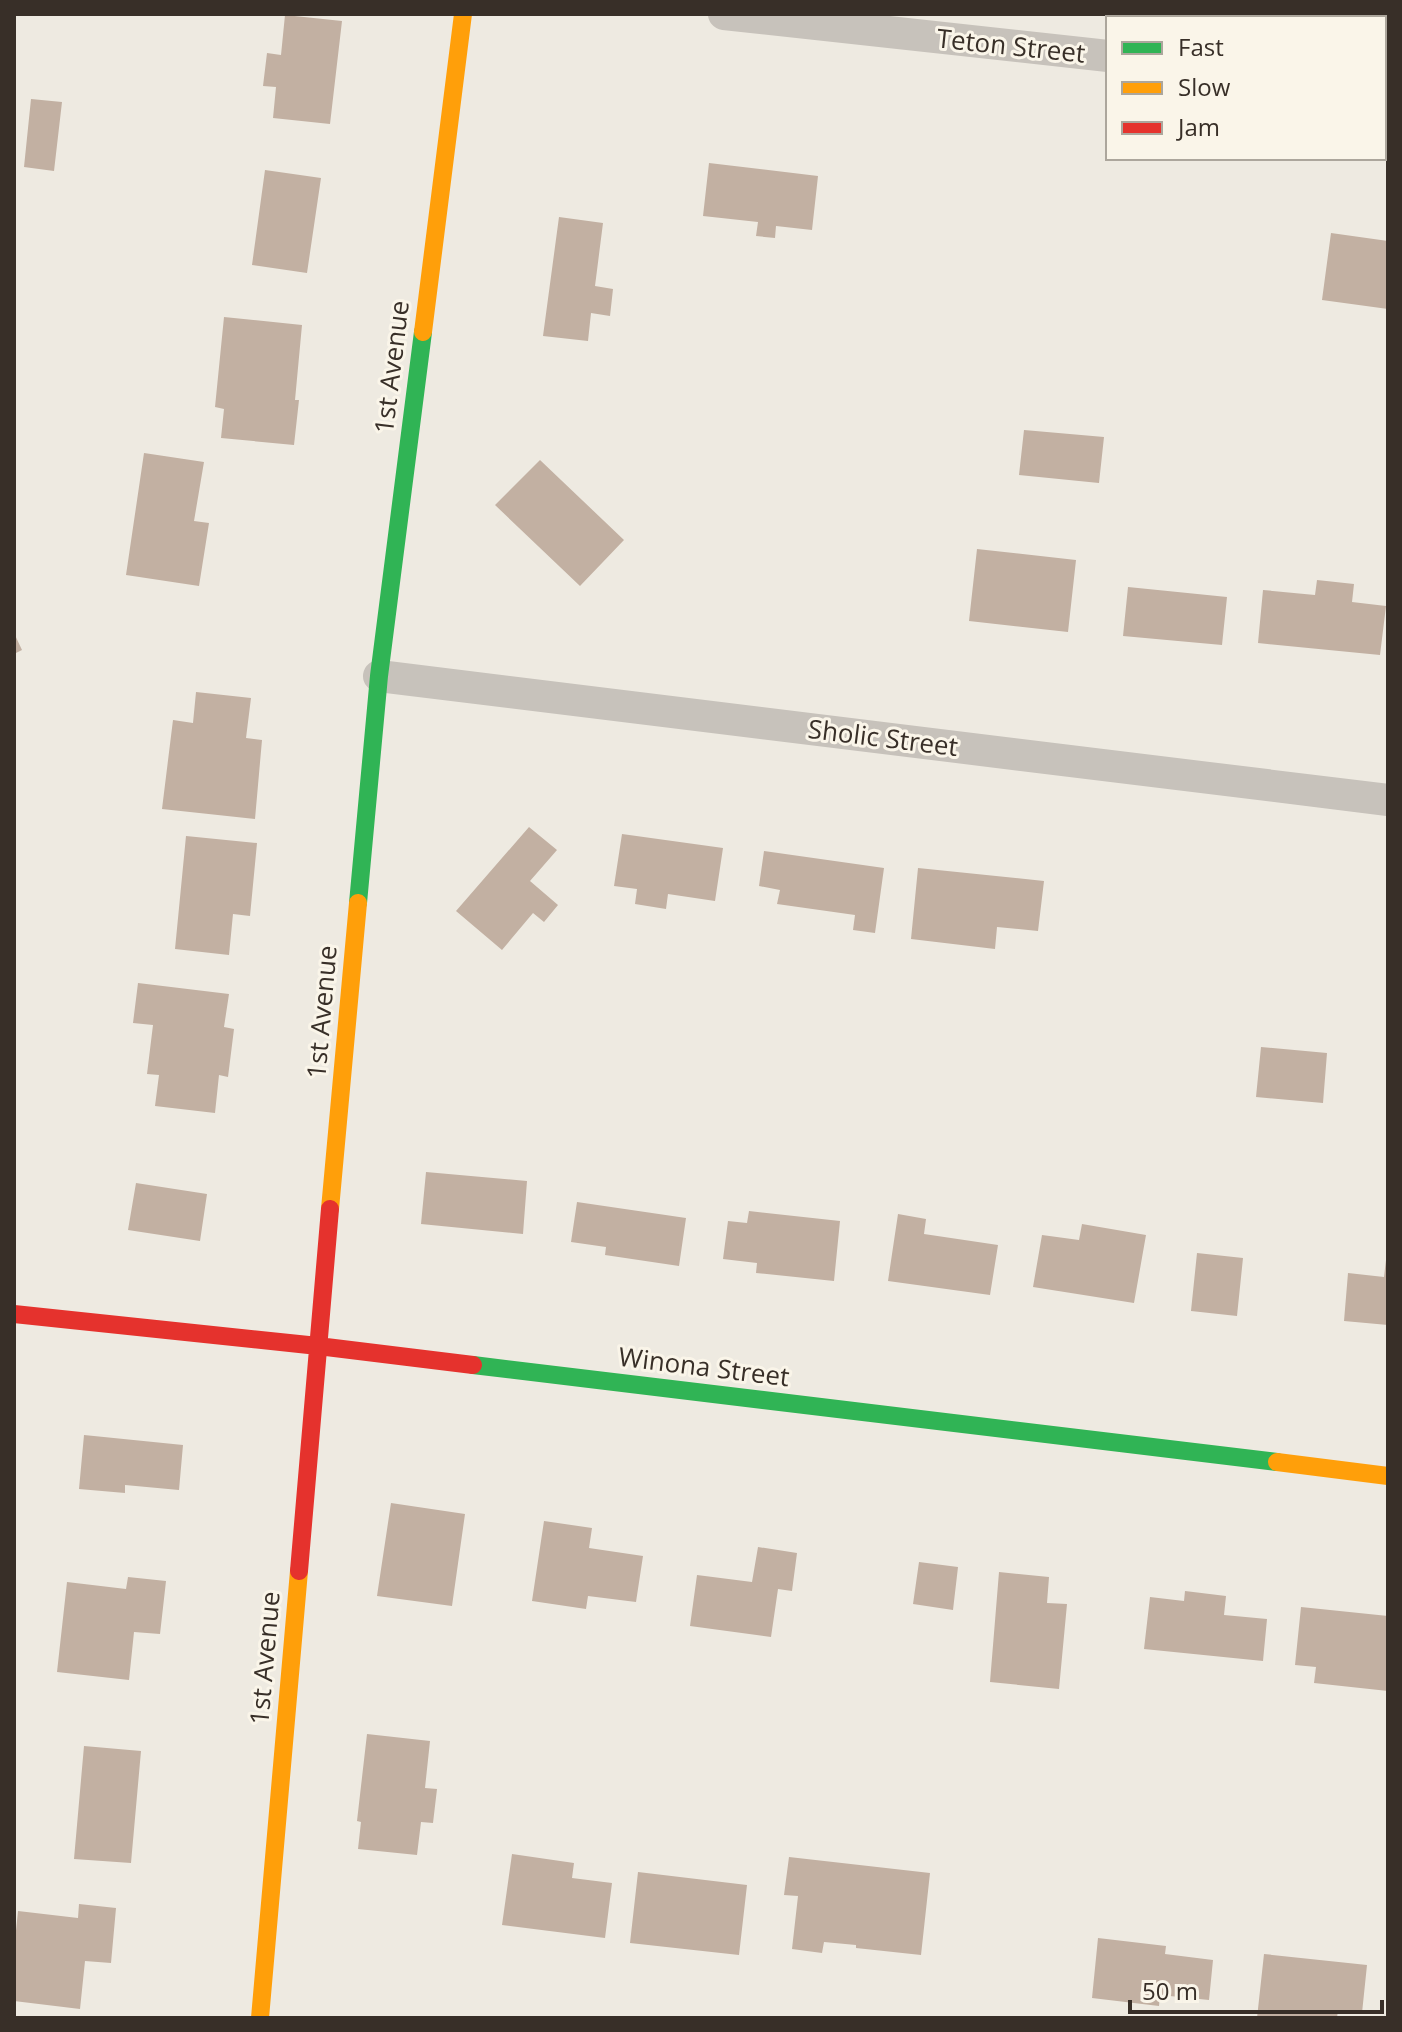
<svg xmlns="http://www.w3.org/2000/svg" width="1402" height="2032" font-family="'Open Sans',sans-serif">
<style>
.building{fill:#c2b0a2}
.lines{fill:none;stroke-linecap:round;stroke-linejoin:round}
.street{stroke:#c7c2bb;stroke-width:32}
.fast{stroke:#30b455;stroke-width:18}
.slow{stroke:#ff9f0a;stroke-width:18}
.jam{stroke:#e5322d;stroke-width:18}
.labels{text-anchor:middle;stroke-width:6;stroke-linejoin:round;paint-order:stroke}
.street-label{font-size:26px;fill:#382f28;stroke:#faf5e9}
</style>
<rect width="100%" height="100%" fill="#eeeae1"/>
<path class="building" d="M285,15L342,21L330,124L273,118L276,87L263,86L267,53L281,55Z
M31,99L62,102L54,171L24,167Z
M709,163L818,176L812,230L776,226L775,238L756,236L758,222L703,216Z
M265,170L321,178L307,273L252,265Z
M559,217L603,223L595,286L613,289L610,316L591,313L588,341L543,336Z
M1331,233L1388,241V309L1322,300Z
M224,317L302,325L295,400H299L294,445L221,438L224,409L215,407Z
M1024,430L1104,437L1099,483L1019,475Z
M144,453L204,462L194,521L209,523L199,586L126,575Z
M540,460L624,540L580,586L495,505Z
M977,549L1076,560L1068,632L969,621Z
M1317,580L1354,584L1352,602L1386,606L1380,655L1258,643L1263,590L1315,595Z
M1128,587L1227,597L1222,645L1123,636Z
M14,633L22,650L14,654Z
M196,692L251,698L246,738L262,740L255,819L162,809L173,720L193,723Z
M529,827L557,850L530,881L558,905L544,922L533,913L502,950L456,911Z
M622,834L723,848L715,901L668,894L666,909L635,904L637,889L614,886Z
M186,836L257,843L250,916L233,914L229,955L175,949Z
M764,851L884,868L875,933L853,930L855,915L777,904L780,890L759,886Z
M918,868L1044,881L1038,931L997,927L995,949L911,939Z
M138,983L229,994L224,1027L234,1029L228,1077L219,1075L215,1113L155,1106L159,1075L147,1074L153,1025L133,1023Z
M1261,1047L1327,1053L1323,1103L1256,1097Z
M426,1172L527,1181L523,1234L421,1224Z
M136,1183L207,1194L200,1241L128,1230Z
M577,1202L686,1218L679,1266L605,1255L606,1247L571,1242Z
M749,1211L840,1221L834,1281L756,1273L757,1263L723,1259L728,1221L747,1223Z
M898,1214L926,1219L924,1234L998,1245L990,1295L888,1281Z
M1082,1224L1146,1235L1134,1303L1033,1287L1042,1235L1079,1240Z
M1197,1253L1243,1258L1237,1316L1191,1311Z
M1386,1260L1388,1261V1325L1344,1321L1348,1273L1384,1277Z
M84,1435L183,1445L179,1490L125,1485V1493L79,1489Z
M391,1503L465,1514L452,1606L377,1596Z
M544,1521L592,1528L589,1548L643,1556L636,1602L588,1596L586,1609L532,1601Z
M758,1547L797,1553L792,1591L778,1589L771,1637L690,1626L697,1575L752,1582Z
M919,1562L958,1567L953,1610L913,1604Z
M999,1572L1049,1577L1047,1603L1067,1604L1059,1689L990,1682Z
M128,1577L166,1581L160,1634L134,1632L129,1680L57,1672L67,1582L126,1589Z
M1185,1591L1226,1596L1224,1615L1267,1619L1263,1661L1144,1649L1150,1597L1184,1601Z
M1301,1607L1388,1616V1691L1314,1683L1316,1667L1295,1665Z
M367,1734L430,1741L425,1788L437,1789L433,1823L421,1822L417,1855L358,1849L361,1822L357,1821Z
M84,1746L141,1751L131,1863L74,1859Z
M512,1854L574,1863L572,1878L612,1883L605,1938L502,1925Z
M789,1857L930,1873L921,1955L856,1948V1945L824,1942L822,1953L792,1949L798,1896L784,1895Z
M638,1872L747,1885L739,1955L630,1943Z
M79,1904L116,1908L111,1963L85,1961L80,2009L14,2001V1950L18,1911L78,1918Z
M1098,1938L1166,1946L1165,1954L1213,1960L1209,2000L1160,1995L1159,2006L1092,1998Z
M1264,1954L1367,1965L1362,2013L1338,2010L1337,2018H1257Z"/>
<g class="lines">
<path class="street" d="M724,14L1108,56
M1384,87H1388
M379,676L1388,800"/>
<path class="fast" d="M358,903L379,676L423,332
M473,1365L1277,1462"/>
<path class="slow" d="M423,332L463,14
M330,1209L358,903
M1277,1462L1388,1476
M260,2018L299,1571"/>
<path class="jam" d="M14,1314L318,1346L473,1365
M299,1571L330,1209"/>
</g>
<g class="labels">
<g class="street-label">
<text transform="translate(1011 46) rotate(6)" y="9">Teton Street</text>
<text transform="translate(392 367) rotate(-83)" y="9">1st Avenue</text>
<text transform="translate(883 738) rotate(7)" y="9">Sholic Street</text>
<text transform="translate(322 1012) rotate(-85)" y="9">1st Avenue</text>
<text transform="translate(704 1367) rotate(7)" y="9">Winona Street</text>
<text transform="translate(265 1658) rotate(-85)" y="9">1st Avenue</text>
</g>
</g>
<rect width="1402" height="2032" fill="none" stroke="#382f28" stroke-width="32"/>
<rect x="1106" y="16" width="280" height="144" fill="#faf5e9" stroke="#aca69c" stroke-width="2"/>
<rect x="1122" y="42" width="40" height="12" fill="#30b455" stroke="#aca69c" stroke-width="2"/>
<text x="1178" y="56" font-size="24" fill="#382f28">Fast</text>
<rect x="1122" y="82" width="40" height="12" fill="#ff9f0a" stroke="#aca69c" stroke-width="2"/>
<text x="1178" y="96" font-size="24" fill="#382f28">Slow</text>
<rect x="1122" y="122" width="40" height="12" fill="#e5322d" stroke="#aca69c" stroke-width="2"/>
<text x="1178" y="136" font-size="24" fill="#382f28">Jam</text>
<path d="M1130 2000v12h252v-12" fill="none" stroke="#382f28" stroke-width="4"/>
<text x="1142" y="2000" font-size="24" fill="#382f28" stroke="#faf5e9" stroke-width="6" paint-order="stroke">50 m</text>
</svg>
